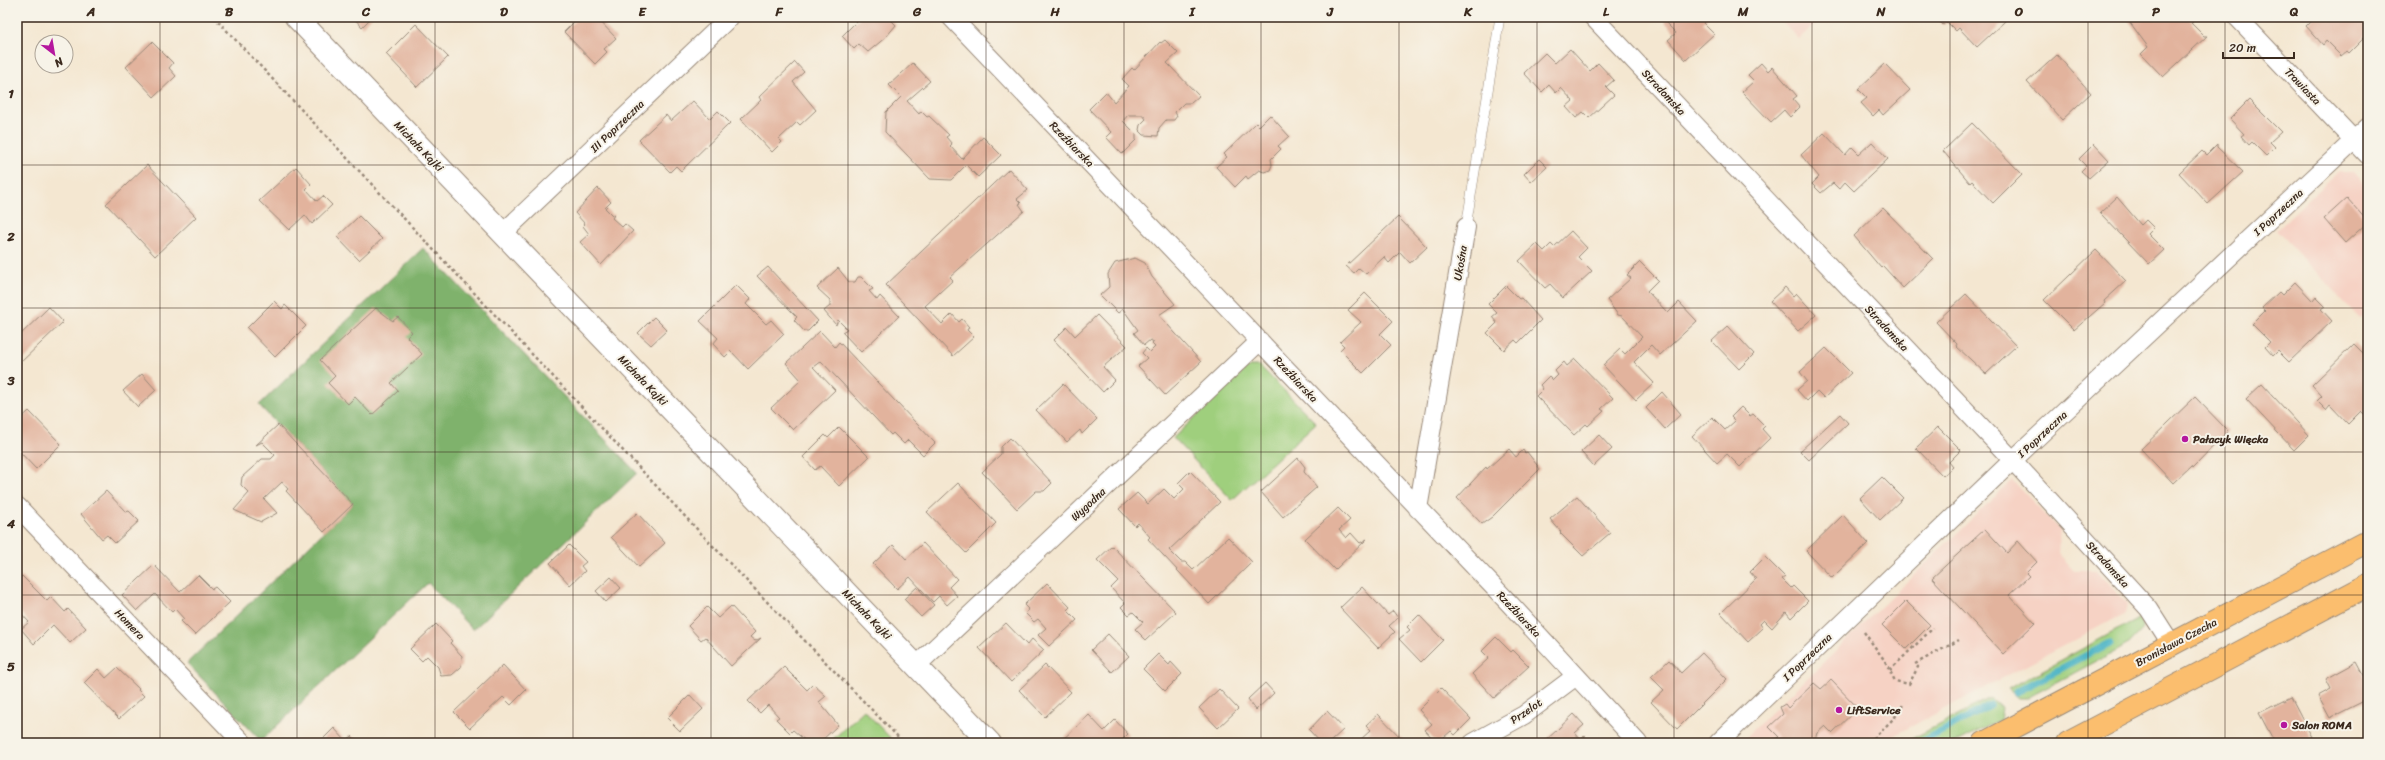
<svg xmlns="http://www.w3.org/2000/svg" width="2385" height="760" font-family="Sriracha,sans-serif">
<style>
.built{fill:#f6d2c4}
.green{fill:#9fcf7d;stroke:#6d7c4e}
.forest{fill:#7fb26c;stroke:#5d6e45}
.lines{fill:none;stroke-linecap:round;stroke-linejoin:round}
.stream{stroke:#48b3c5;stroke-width:7}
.building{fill:#e2b39d}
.service-casing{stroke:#988878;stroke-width:10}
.minor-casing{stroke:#988878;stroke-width:20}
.tertiary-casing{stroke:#988878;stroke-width:24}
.primary-casing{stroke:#988878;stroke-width:24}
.path{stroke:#988878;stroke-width:2.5;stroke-dasharray:3 3;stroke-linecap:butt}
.service{stroke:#fff;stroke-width:9}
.minor{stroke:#fff;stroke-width:18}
.tertiary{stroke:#fff;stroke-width:22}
.primary{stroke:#fbbe6e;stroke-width:22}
.grid{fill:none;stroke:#3b2a1e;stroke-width:1;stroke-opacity:0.55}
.poi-dot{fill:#b5179e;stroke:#f7f3e8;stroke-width:1.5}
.labels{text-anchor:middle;stroke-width:4;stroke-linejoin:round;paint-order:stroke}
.street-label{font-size:11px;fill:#3b2a1e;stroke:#f7f3e8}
.poi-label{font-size:11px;font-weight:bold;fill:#3b2a1e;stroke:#f7f3e8;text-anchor:start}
.neatline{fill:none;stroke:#3b2a1e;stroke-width:1.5}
.grid-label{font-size:13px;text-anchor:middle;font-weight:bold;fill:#3b2a1e}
</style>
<rect width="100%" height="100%" fill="#f7f3e8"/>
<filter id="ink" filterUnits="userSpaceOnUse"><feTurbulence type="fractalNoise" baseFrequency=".025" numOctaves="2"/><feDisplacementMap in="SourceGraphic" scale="8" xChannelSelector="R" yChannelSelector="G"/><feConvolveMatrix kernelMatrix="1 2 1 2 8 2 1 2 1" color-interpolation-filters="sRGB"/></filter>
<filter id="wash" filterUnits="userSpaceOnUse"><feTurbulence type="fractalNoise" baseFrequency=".012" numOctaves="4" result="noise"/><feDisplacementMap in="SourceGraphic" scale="16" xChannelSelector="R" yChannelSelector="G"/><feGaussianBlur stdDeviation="0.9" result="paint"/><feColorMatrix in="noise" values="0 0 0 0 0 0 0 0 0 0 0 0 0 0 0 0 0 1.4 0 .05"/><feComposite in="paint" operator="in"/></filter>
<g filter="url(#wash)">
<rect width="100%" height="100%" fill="#f4e7d1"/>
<path class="built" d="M1778,17H1822L1799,39Z
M2338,172H2353L2368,188V311L2360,319L2277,230Z
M2012,480L2060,530L2058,553L2075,571H2097L2127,603L2125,613L1880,743H1740Z"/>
<path class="green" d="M1249,366H1260L1316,423L1232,500L1173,438Z
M2143,616V628L2127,645L2027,698H2018L2008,689Z
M1990,698L2002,709L2000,720L1955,743H1904Z
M864,710L895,743H829Z"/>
<path class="forest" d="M423,248L637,473L473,630L428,583L261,741L187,663L353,504L259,405Z"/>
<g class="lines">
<path class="stream" d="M2016,692L2110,643
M1920,743L1990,705"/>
</g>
<g id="blocks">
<path class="building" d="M353,17H372L362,27Z
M579,17H596L616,38L604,49L607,52L595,64L564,32Z
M861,17H882L885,19L888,17L896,25L886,37L868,52L859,44L854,49L842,36Z
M1670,17H1708L1703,23L1714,34L1686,60L1668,40L1676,33L1665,22Z
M1936,17H2001L2005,21L1977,47L1959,28L1956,31L1947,22L1943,25Z
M2126,17H2186L2193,22L2191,23L2204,36H2207L2163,77L2141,54L2148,47Z
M2315,17H2362L2368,23V31L2366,33L2367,35L2349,53L2347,51L2341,56L2326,41L2323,45L2306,26Z
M416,24L448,57L417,87L386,54Z
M1165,40L1178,53L1167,63L1199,96L1191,103H1184L1175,112L1177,116L1174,120H1166L1159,128L1158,136L1144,135L1139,130L1140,125L1146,119L1143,115H1128L1123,121L1136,134V140L1122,154L1106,137L1111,132L1089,109L1106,92L1114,102L1129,86L1122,79L1132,68L1134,70L1160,42L1161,43Z
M152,42L173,63L169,68L176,76L154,97L126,67Z
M1570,49L1590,71L1598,63L1614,80L1606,87L1614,95L1589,118L1583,112L1576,118L1566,107L1573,101L1561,88L1556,93L1549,85L1542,92L1524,73L1545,53L1555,63Z
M2057,55L2091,93L2062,120L2027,82Z
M795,62L804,72L793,82L816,110L800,125L797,122L779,139L782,142L772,152L741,119L761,100L759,97Z
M913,63L930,81L907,101L919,114L921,111L927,117L929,116L949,135L946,137L952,144L950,146L962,159L983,137L1001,155L978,177L966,165L951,180L930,179L885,132L886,112L901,97L889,85Z
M1761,63L1768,71L1772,67L1797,96L1793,99L1800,107L1790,117L1784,110L1771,122L1742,92L1754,81L1748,75Z
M1885,64L1910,90L1883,115L1879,110L1873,116L1861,103L1867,98L1858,89Z
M2249,100L2281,132L2270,142L2275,147L2266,156L2252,142L2249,145L2241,136L2244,134L2230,119Z
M693,101L710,119L718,111L730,123L681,171L676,166L670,172L639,140L666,115L671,121Z
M1270,115L1289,136L1278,146L1281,149L1271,159L1272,165L1270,170L1264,172L1259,170L1248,179L1246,176L1235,187L1216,167L1227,157L1224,154L1256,123L1259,126Z
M1972,123L2022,174L1993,203L1972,181L1970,183L1943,151Z
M1824,133L1845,155L1852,147L1859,154L1872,142L1888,159L1854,191L1845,182L1839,189L1833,183L1821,193L1812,184L1819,177L1801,155Z
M2094,144L2109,160L2089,178L2081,171L2086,166L2079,159Z
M2217,144V147L2243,172L2208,204L2179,173L2202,151L2206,155Z
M1539,159L1547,167L1531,182L1524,174Z
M147,165L196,217L155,256L106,204Z
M296,167L311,184L306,189L317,201L323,196L332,205L312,224L305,215L289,230L259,201Z
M1009,169L1028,190L1017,199L1021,203L1019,204L1024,211L950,277L953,280L925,306L942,324L952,314L959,322L962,319L969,327L967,330L974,337L953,356L886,285Z
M598,188L611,202L605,208L612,215L615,214L612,218L622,227L625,224L633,231L601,265L580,242L589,234L583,226L585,224L575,213Z
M2117,197L2141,225L2146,220L2154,228L2148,234L2164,250L2149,264L2100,213Z
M2347,198L2368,222L2345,243L2324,219Z
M1883,208L1933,259L1903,288L1883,266L1881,268L1854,236Z
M359,216L382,239L359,260L337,237Z
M1398,217L1427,247L1410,263L1400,252L1389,263L1384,257L1366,274L1359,268L1354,273L1346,266Z
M1571,231L1587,248L1578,257L1592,271L1563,298L1550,284L1545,288L1519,261L1537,244L1544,251L1551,244L1554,247Z
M2096,250L2126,281L2104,301L2105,303L2074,330L2044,300Z
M1135,258L1145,263L1152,277L1175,304L1159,315L1201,362L1165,395L1138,366L1147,358L1142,353L1146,348L1150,352L1155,347L1152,344L1154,342L1150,340L1144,345L1134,333L1138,330L1123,309L1118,313L1100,295L1109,287L1108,274L1115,263Z
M1640,262L1658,280L1647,291L1668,313L1679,302L1697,321L1660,355L1651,345L1634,362L1654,383L1636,400L1603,365L1620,349L1625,354L1642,337L1622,316L1618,315L1607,300L1631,278L1627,275Z
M768,267L818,321L808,331H804L794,320L797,317L757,276Z
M838,268L849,282H855L858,277H861L873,289L869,291L877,300L880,296L899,316L861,352L842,332L847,329L838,320L836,325L824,311L830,306V300L817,288Z
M2295,282L2313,301L2316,297L2325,306L2321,309L2332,321L2289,362L2278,351L2273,356L2265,347L2270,342L2252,324L2265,311L2262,308L2279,292L2282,295Z
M736,285L750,299L746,304L766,324L771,320L784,334L748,369L731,351L725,357L713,344L718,338L700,321Z
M1506,286L1519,299L1521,298L1541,320L1518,343L1515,340L1504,350L1487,333L1497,323L1492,317L1497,313L1488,304Z
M1785,287L1793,296L1796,293L1816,315L1798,331L1770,301Z
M1365,293L1393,321L1380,334L1391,345L1363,373L1340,350L1344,346L1340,342L1361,322L1348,310Z
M1966,294L2016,346L1986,374L1956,346L1957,344L1936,322Z
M274,301L282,309L285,305L306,326L275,357L247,328Z
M49,307L63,322L20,363L17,360V338Z
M376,308L393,321L398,317L412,332L407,337L422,354L391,383L398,391L372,415L355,397L348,404L328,383L335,376L320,360Z
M1097,315L1127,346L1103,367L1115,380L1103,392L1054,340L1067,327L1075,336Z
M654,317L667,330L651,345L638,333Z
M1728,326L1754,354L1739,369L1712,341Z
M820,331L835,347L839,342L935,443L923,455L908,440L904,444L893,433L891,435L821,361L813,367L835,390L793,430L771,408L801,380L786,363Z
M2354,344L2365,355L2368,352V410L2364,414L2361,411L2348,424L2330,405L2326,410L2317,401L2322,396L2312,385Z
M1826,348L1851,373L1824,398L1817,391L1807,401L1797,390L1807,381L1800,372Z
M1575,359L1613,398L1601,409L1604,411L1588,426L1586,424L1574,435L1536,396L1543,389L1540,385L1549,376L1553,380L1558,375L1555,371L1564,362L1567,366Z
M142,374L156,390L138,407L123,391Z
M1063,384L1097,419L1082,434L1080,430L1067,442L1036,410Z
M2262,384L2309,435L2294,450L2246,399Z
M1662,392L1681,414L1665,429L1646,408Z
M2195,397L2228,431L2192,468L2191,466L2173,483L2141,449Z
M1741,407L1750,416L1753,414L1765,426L1762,429L1770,438L1740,467L1727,454L1717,463L1692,436L1712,417L1725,430L1735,421L1731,417Z
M29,411L61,444L36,469L17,449V422Z
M1840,414L1848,423L1809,460L1800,451Z
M278,425L353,504L324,532L286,491L288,489L282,482L264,499L277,513L261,522L234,510L249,493L241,485L242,477L262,459H271L275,455L262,442L256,445Z
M839,427L869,457L839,486L820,466L815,470L803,457L825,435L828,438Z
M1938,427L1961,450L1949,462L1953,467L1943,476L1916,448Z
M1599,435L1612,449L1594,466L1581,452Z
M1010,438L1052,483L1044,491H1036L1017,509L982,472L1001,454V447Z
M1509,449L1516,457L1523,450L1525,453L1527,452L1540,469L1492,517L1482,524L1457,498L1486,467L1487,469Z
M1298,458L1305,467L1304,472L1317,487L1283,517L1261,492Z
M1190,471L1220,502L1169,550L1181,562H1185L1193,570L1228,537L1252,562L1209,604L1148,539L1150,537L1138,523L1135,526L1119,509L1137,493L1148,504L1164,489L1174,499L1184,489L1178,483Z
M1882,477L1903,498L1880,520L1860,498Z
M958,483L996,523L966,553L927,512Z
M106,491L126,512L129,511L139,521L115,543L107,535L102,539L81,514Z
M1577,496L1610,533L1583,556L1560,533L1561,532L1550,519Z
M1338,508L1350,520L1339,530L1346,538L1351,533L1360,543L1367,539L1335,570L1305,539Z
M637,513L665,543L639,567L611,537Z
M1843,515L1868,543L1832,578L1806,551Z
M1985,529L2007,553L2018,541L2037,562L2026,573L2029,576L2009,595L2035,623L2003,654L1932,578Z
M923,543L957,579L949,587L957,596L947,605L939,596L933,602L910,577L897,589L873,564L893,545L906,559Z
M569,545L586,562L581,566L585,571L570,585L550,563Z
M1112,546L1176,612L1146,640L1135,629L1143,622L1133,612L1129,615L1121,607L1125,603L1111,588L1118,581L1097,560Z
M1765,557L1785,577L1782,579L1791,588L1793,586L1808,601L1791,618L1786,612L1772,628L1764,620L1760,624L1763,628L1748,642L1721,613L1756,579L1750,572Z
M154,565L180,592L198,575L212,589L215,587L230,602L195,635L181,621L184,619L175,609L172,612L155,594L137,611L122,595Z
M22,576L47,601L51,597L65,612L68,609L86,628L70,643L53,625L34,644L21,629L29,622L17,609V580Z
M611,577L621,588L606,602L596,591Z
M1047,583L1070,607L1067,610L1077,620L1049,646L1038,635L1046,628L1038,619L1034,622L1025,613L1029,610L1024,605Z
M917,587L934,605L921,617L904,599Z
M1362,587L1388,615L1393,611L1398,618L1389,626L1395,632L1378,648L1340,608Z
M1906,601L1930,625L1906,649L1882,625Z
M731,606L755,632L750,637L755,641L761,638L731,666L705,637L701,640L688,626L707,607L718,618Z
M1419,615L1443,640L1421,662L1399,639L1410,630L1407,627Z
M1006,623L1027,645L1032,639L1044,650L1011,682L979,648Z
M436,624L452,641L450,643L462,656L461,667L452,675L441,676L438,667L427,656L422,661L410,649Z
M1108,634L1129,656L1112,672L1091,650Z
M1496,637L1511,652L1513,650L1529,666L1494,698L1472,674L1489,658L1482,651Z
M1702,653L1727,679L1677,729L1651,702L1664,690L1651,677L1669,660L1681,673Z
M1158,654L1169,665L1171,662L1182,674L1165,691L1143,669Z
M2357,662L2368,683V699L2330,718L2318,696L2331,689L2326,679Z
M503,665L526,690L511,705L503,697L470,728L454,712Z
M1045,665L1071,692L1045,717L1019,690Z
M784,667L807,690L813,684L826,696L819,702L838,725L819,743H808L793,730L790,733L776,719L779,717L768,705L760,713L748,701Z
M117,668L139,689L138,690L144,696L119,719L84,683L98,669L106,678Z
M1831,680L1858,708L1832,733L1825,726L1817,733L1814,743H1772L1771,741L1779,737L1769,727L1783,714L1780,707L1785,704L1788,708L1814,683L1821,689Z
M1265,683L1274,693L1256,710L1248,699Z
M1441,688L1471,719L1455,735L1451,731L1437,743L1425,730L1432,724L1419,710Z
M1219,689L1238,709L1218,728L1199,708Z
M690,695L703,709L680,731L667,718Z
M2291,697L2312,737L2301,743H2275L2259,713Z
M1327,711L1344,729L1329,743H1321L1309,730Z
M1378,714L1403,740L1400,743H1362L1359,741L1371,730L1366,725Z
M1574,714L1584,725L1575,733L1581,740L1584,736L1590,743H1543Z
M1089,715L1104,731L1115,720L1128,734L1119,743H1061L1060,742Z
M334,728L346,741L352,736L358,743H319Z"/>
</g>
</g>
<g filter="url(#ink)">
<use href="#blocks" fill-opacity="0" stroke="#988878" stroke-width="1"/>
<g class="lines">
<defs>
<path id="service" d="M1466,227L1500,17"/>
<path id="minor" d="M951,17L1509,603L1638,743
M1593,17L2006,453L2149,609L2172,645
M2237,17L2368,155
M503,233L730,17
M17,506L243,743
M1418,509L1466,227
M916,666L1260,341
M1473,743L1524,715L1576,676
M1718,743L2013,460L2368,127"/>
<path id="tertiary" d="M296,17L990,743"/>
<path id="primary" d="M1984,743L2368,541
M2068,743L2368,585"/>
</defs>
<use href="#service" class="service-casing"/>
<use href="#minor" class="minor-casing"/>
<use href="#tertiary" class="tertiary-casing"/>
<use href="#primary" class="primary-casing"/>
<path class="path" d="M214,17L712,545L904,743
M1864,632L1885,661L1895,681L1909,684L1918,667L1915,664L1959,640
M1890,670L1933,628
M1869,743L1895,717L1903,705"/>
<use href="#service" class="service"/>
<use href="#minor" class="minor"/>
<use href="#tertiary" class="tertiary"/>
<use href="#primary" class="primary"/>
</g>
</g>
<path class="grid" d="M160,17V743M297,17V743M435,17V743M573,17V743M711,17V743M848,17V743M986,17V743M1124,17V743M1261,17V743M1399,17V743M1537,17V743M1674,17V743M1812,17V743M1950,17V743M2088,17V743M2225,17V743M17,165H2368M17,308H2368M17,452H2368M17,595H2368"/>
<g class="poi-dot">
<circle cx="2185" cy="439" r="4"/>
<circle cx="1839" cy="710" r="4"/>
<circle cx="2284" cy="725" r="4"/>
</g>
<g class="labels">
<g class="street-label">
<text transform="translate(2303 86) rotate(46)" y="4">Trawiasta</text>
<text transform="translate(1664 92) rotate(47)" y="4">Stradomska</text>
<text transform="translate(617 126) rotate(-44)" y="4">III Poprzeczna</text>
<text transform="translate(1072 144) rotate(46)" y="4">Rzeźbiarska</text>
<text transform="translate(419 146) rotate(46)" y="4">Michała Kajki</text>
<text transform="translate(2278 212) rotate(-43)" y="4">I Poprzeczna</text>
<text transform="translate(1460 263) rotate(-80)" y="4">Ukośna</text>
<text transform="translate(1887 328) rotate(47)" y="4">Stradomska</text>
<text transform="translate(1296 379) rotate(47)" y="4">Rzeźbiarska</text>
<text transform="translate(643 380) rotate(46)" y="4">Michała Kajki</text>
<text transform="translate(2042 434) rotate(-43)" y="4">I Poprzeczna</text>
<text transform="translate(1088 504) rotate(-43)" y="4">Wygodna</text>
<text transform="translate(2108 564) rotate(48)" y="4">Stradomska</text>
<text transform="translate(867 614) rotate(46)" y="4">Michała Kajki</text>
<text transform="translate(1519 614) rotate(47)" y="4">Rzeźbiarska</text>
<text transform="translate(130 624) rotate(46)" y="4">Homera</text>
<text transform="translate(2176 642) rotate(-28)" y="4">Bronisława Czecha</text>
<text transform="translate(1807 657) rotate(-44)" y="4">I Poprzeczna</text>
<text transform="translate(1526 711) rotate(-34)" y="4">Przelot</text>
</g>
<g class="poi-label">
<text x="2193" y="443">Pałacyk Więcka</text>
<text x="1847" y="714">LiftService</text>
<text x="2292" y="729">Salon ROMA</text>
</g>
</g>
<rect width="2385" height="760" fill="none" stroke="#f7f3e8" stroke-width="44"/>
<g transform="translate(54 54) rotate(149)"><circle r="19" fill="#f7f3e8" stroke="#aca397"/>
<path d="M0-3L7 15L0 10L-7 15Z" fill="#b5179e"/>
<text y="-6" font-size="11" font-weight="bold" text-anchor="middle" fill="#3b2a1e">N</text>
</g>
<path d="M2223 52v6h71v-6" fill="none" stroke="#3b2a1e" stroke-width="2"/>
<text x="2229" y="52" font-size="12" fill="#3b2a1e" stroke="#f7f3e8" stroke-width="3" paint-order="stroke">20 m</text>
<rect x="22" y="22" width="2341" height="716" class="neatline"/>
<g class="grid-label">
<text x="91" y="16">A</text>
<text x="229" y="16">B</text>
<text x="366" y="16">C</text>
<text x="504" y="16">D</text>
<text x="642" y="16">E</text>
<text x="779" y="16">F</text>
<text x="917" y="16">G</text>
<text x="1055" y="16">H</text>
<text x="1192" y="16">I</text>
<text x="1330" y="16">J</text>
<text x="1468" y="16">K</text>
<text x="1606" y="16">L</text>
<text x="1743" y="16">M</text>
<text x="1881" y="16">N</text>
<text x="2019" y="16">O</text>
<text x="2156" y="16">P</text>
<text x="2294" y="16">Q</text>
<text x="11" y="98">1</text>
<text x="11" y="241">2</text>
<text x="11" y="385">3</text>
<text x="11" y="528">4</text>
<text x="11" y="671">5</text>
</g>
</svg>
